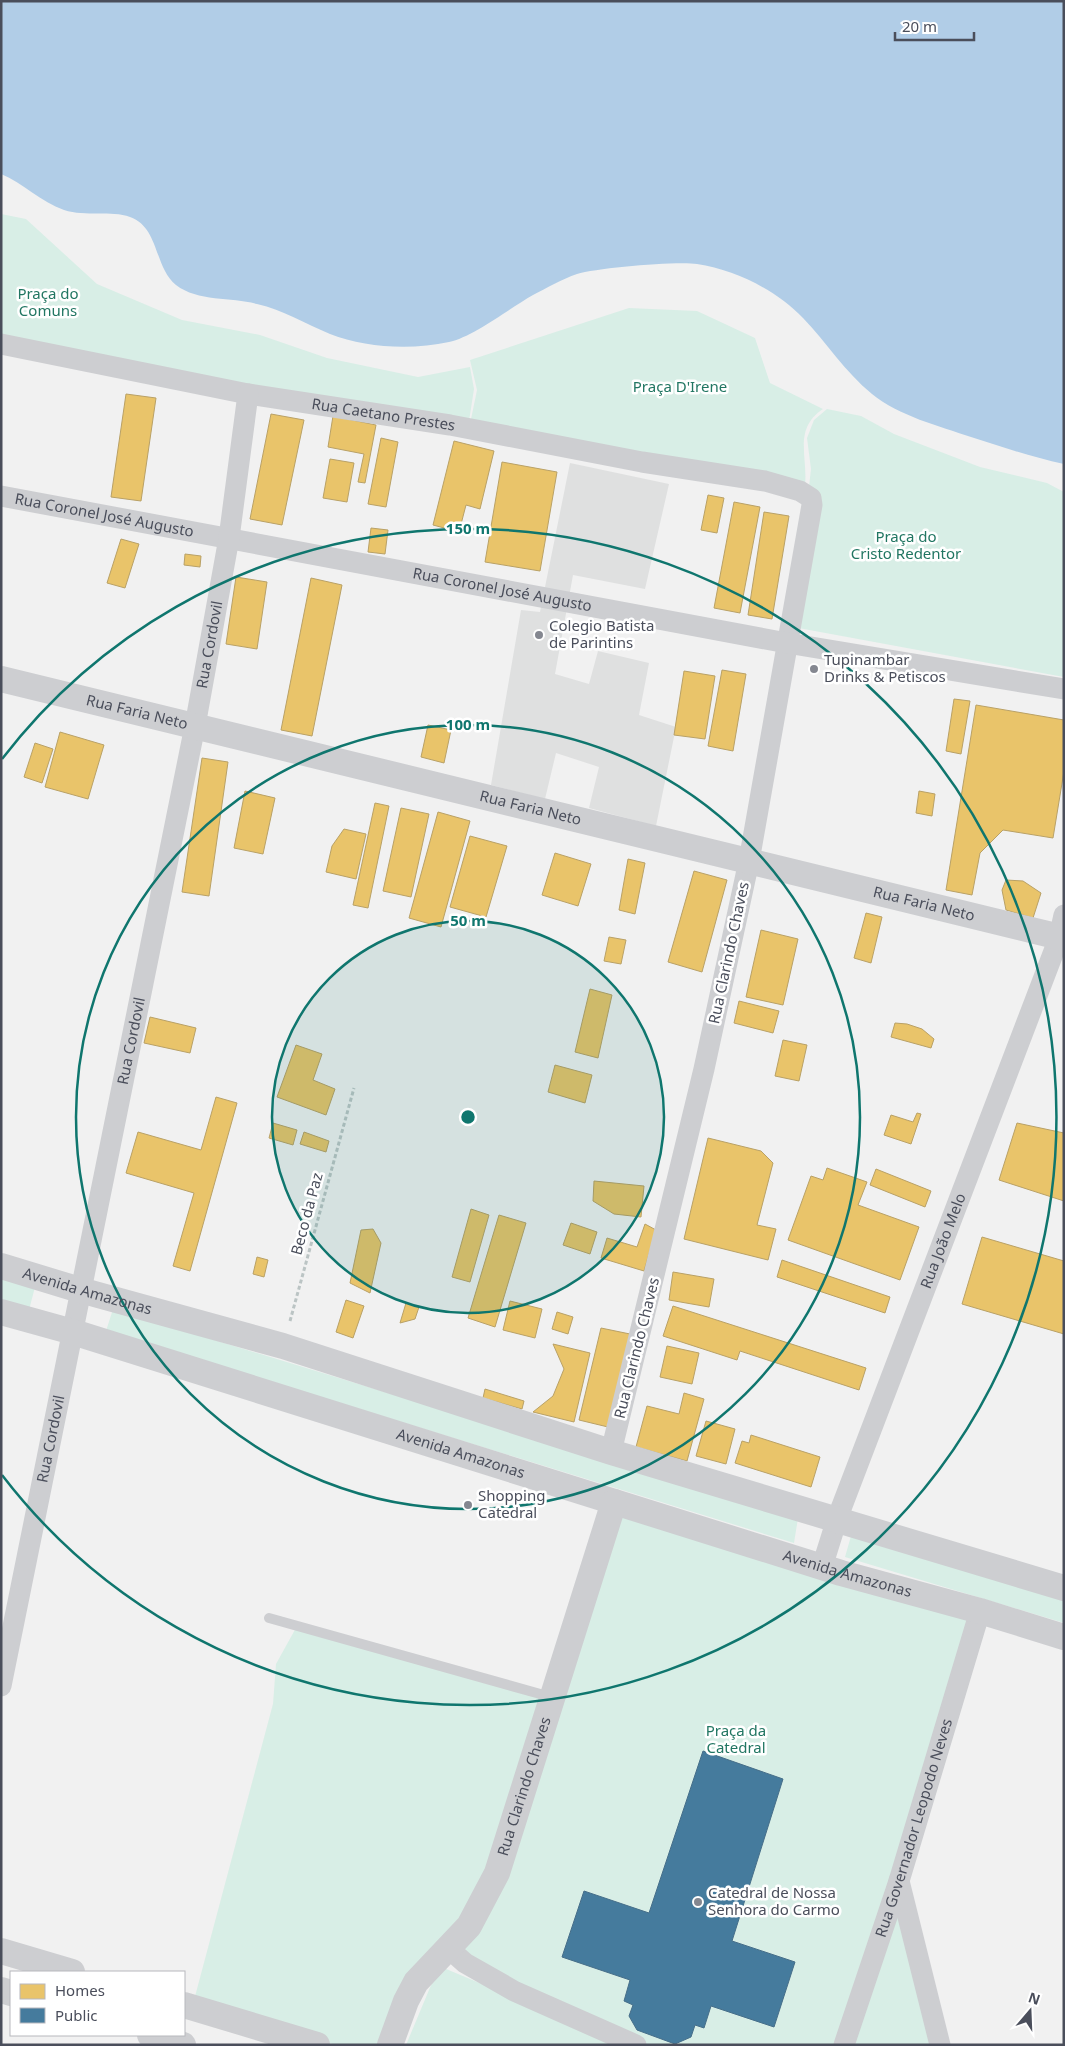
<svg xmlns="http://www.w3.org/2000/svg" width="1065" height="2046" font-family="'Noto Sans',sans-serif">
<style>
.education{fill:#dfe0e0}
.green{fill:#d8eee6}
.water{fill:#b1cde7}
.homes{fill:#e9c46a;stroke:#b9a166}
.public{fill:#457b9d;stroke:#466e89}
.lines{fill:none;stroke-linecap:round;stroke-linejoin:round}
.path{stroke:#bbc4c4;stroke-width:3;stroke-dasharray:4 2.5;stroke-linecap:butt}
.service{stroke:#cdced1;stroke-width:10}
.minor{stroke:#cdced1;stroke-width:21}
.tertiary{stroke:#cdced1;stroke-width:26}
.ring{fill:none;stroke:#0f766e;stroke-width:2.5}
.poi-dot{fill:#848790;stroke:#fff;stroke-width:2}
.labels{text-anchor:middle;stroke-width:5;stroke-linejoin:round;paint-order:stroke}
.park-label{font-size:15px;fill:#217662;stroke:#fff}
.street-label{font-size:15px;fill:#4a4e5b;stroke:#fff}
.poi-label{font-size:15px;fill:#4a4e5b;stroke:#fff;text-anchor:start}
.centre{fill:#0f766e;stroke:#fff;stroke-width:2.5}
.ring-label{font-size:15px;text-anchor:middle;font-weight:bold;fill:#0f766e;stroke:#fff;stroke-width:5;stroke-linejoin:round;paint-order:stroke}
</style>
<rect width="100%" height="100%" fill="#f1f1f1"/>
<path class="education" d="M570,463L669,484L645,589L573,575L555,674L589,684L598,651L649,663L639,715L676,727L656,826L589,808L599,767L556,753L545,799L491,785L521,610L540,612Z"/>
<path class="green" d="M1,214L26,219L97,284L182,320L260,335L327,358L418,377L470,367L474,389L469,421L394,412L1,340Z
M629,308L697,311L755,338L770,383L823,409C793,429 808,456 805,486L470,424L477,390L470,360Z
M827,409L861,416L894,434L980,467L1047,483L1064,492V677L793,627L811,469L807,438L814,420Z
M1,1277L35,1287L29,1310L1,1302Z
M113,1309L798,1518L794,1543L106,1331Z
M610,1499L979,1612L892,1881L937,2045H639L446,1946L387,2045H336L193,2004L273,1704L276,1664L297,1626L548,1697Z
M851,1536L1064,1600V1623L845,1557Z
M439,1966L628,2045H406Z"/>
<path class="water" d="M1,1H1064V464C1032,457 1002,447 971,437C939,426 899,416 872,394C845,372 827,343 803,318C776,290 736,270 697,264C676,261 597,268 577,274C562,279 547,288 533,295C510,308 473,337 449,342C412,350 365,348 330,334C306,324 283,310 257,304C232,297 198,302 176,285C154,267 159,227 130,217C111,210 86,217 64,210C41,202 23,183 1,174Z"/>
<path class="homes" d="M126,394L156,398L141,501L111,497Z
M271,414L304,420L282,525L250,519Z
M333,416L376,425L365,483L358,482L364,454L328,447Z
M381,438L398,442L386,507L368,504Z
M454,441L494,451L480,509L466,505L459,532L433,525Z
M330,459L354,463L347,502L323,498Z
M502,462L557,472L540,571L485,562Z
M708,495L724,498L717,533L701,530Z
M734,502L760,507L740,613L714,608Z
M764,512L789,516L772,619L748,615Z
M371,528L388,530L385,554L368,552Z
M121,539L139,544L125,588L107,583Z
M185,554L201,556L200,567L184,565Z
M236,577L267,582L257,649L226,644Z
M311,578L342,585L312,736L281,730Z
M722,670L746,674L733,751L708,746Z
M684,671L715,676L705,739L674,735Z
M954,699L970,701L961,754L946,751Z
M976,705L1064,720V771L1053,838L1003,830L980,853L972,895L946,890Z
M428,725L451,730L444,763L421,757Z
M60,732L104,745L88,799L45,787Z
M35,743L53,749L42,783L24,777Z
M202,758L228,762L209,896L182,892Z
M245,791L275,798L263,854L234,848Z
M919,791L935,794L932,816L916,813Z
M375,803L389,806L368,908L353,905Z
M401,808L429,814L411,897L383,891Z
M438,812L470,821L441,927L409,918Z
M344,829L366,834L356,879L326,872L332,846Z
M470,836L507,846L486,917L450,907Z
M555,853L591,864L578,906L542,895Z
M628,859L645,863L635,914L619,910Z
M694,871L727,880L702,972L668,962Z
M1006,880L1023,881L1041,893L1033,918L1006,910L1002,890Z
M866,913L882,917L871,963L854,958Z
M761,930L798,939L783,1005L746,997Z
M609,937L626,940L621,964L604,961Z
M590,989L612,995L598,1058L575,1052Z
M739,1001L779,1011L773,1033L734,1023Z
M150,1017L196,1028L190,1053L144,1043Z
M895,1023L907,1024L922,1029L934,1039L931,1048L891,1037Z
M783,1040L807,1045L799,1081L775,1076Z
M296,1045L322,1054L313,1080L335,1089L326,1115L277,1097Z
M555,1065L592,1075L585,1103L548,1092Z
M216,1097L237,1103L190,1271L173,1266L194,1193L126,1173L138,1132L201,1150Z
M917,1113L921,1114L911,1144L884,1135L891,1115L913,1122Z
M273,1123L297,1130L293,1145L269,1138Z
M1017,1123L1064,1133V1201L999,1180Z
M304,1132L329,1141L326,1152L300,1144Z
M708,1138L761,1151L773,1163L757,1225L776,1229L768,1260L684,1239Z
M827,1168L867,1182L858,1205L919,1227L900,1280L788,1240L811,1176L823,1180Z
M876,1169L931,1191L925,1207L870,1185Z
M594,1181L644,1186L641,1217L614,1214L593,1201Z
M471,1209L489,1215L470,1282L452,1277Z
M499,1215L526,1223L495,1327L468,1318Z
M571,1223L597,1232L590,1254L563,1245Z
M645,1224L656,1230L644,1271L601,1258L607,1238L637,1247Z
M373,1229L381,1243L370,1293L350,1283L361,1230Z
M982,1237L1064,1261V1334L962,1304Z
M257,1257L268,1260L264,1277L253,1274Z
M782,1260L890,1297L885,1313L777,1277Z
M673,1272L714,1279L709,1307L669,1300Z
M346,1300L364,1306L353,1338L336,1332Z
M510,1301L542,1309L535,1338L503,1330Z
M406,1303L419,1307L415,1319L400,1323Z
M673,1306L866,1368L859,1390L740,1351L737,1360L663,1336Z
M557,1312L573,1317L568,1334L552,1329Z
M601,1328L630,1334L608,1427L579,1420Z
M553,1344L590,1353L574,1422L533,1412L553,1396L564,1369Z
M667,1346L699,1353L692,1384L660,1377Z
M485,1389L524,1401L522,1409L483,1398Z
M684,1393L704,1399L687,1461L636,1447L647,1406L679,1414Z
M706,1421L735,1429L726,1464L696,1456Z
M751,1435L820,1457L811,1487L735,1463L742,1441L749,1443Z"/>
<path class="public" d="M703,1751L783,1779L732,1941L795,1962L774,2027L711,2006L704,2028L695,2025L691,2037L675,2044L637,2030L629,2016L633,2005L624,2001L630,1980L562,1957L584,1891L649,1913Z"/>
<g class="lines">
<path class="path" d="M290,1321L354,1088"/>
<path class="service" d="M269,1618L551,1697"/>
<g class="minor">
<path id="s1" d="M1,344L248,394L450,425L642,462L765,481L800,491L811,498L812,505L749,861L704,1069L611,1452"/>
<path id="s2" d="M1,496L787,643L1064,689"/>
<path id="s3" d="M822,1567L837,1519L1059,938L1064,915"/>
<path id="s4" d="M1,1686L195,726L229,538L248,394"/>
<path d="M899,1881L940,2045"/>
<path d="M447,1947L465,1963L514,1991L636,2045"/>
<path id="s5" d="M844,2045L899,1881L980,1611"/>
</g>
<g class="tertiary">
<path id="s6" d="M1,679L1064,938"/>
<path id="s7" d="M1,1266L80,1290L283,1346L611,1452L1064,1588"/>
<path id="s8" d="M1,1312L73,1332L841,1573L980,1611L1064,1637"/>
<path d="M1,1951L72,1972"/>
<path d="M1,1990L11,1993"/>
<path d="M184,2005L317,2045"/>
<path d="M150,2035L183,2045"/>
<path id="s9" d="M390,2045L406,2001L416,1982L469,1926L497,1873L614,1502"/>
</g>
</g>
<circle cx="468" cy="1117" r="196" fill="#0f766e" fill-opacity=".12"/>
<g class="ring">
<circle cx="468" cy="1117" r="196"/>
<circle cx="468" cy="1117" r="392"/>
<path d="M2 759A588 588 0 1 1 2 1475"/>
</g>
<g class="poi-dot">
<circle cx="539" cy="635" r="5"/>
<circle cx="814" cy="669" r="5"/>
<circle cx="468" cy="1505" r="5"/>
<circle cx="698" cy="1902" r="5"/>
</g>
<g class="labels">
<g class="park-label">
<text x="48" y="299">Praça do<tspan x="48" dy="17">Comuns</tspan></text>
<text x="680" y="392">Praça D'Irene</text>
<text x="906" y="542">Praça do<tspan x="906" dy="17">Cristo Redentor</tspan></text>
<text x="736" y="1736">Praça da<tspan x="736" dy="17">Catedral</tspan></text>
</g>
<g class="street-label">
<text dy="5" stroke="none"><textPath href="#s1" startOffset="389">Rua Caetano Prestes</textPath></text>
<text dy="5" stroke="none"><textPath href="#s2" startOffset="105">Rua Coronel José Augusto</textPath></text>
<text dy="5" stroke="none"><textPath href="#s2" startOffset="510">Rua Coronel José Augusto</textPath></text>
<text dy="5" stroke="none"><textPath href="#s4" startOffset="1062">Rua Cordovil</textPath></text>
<text dy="5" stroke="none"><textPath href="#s6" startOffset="140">Rua Faria Neto</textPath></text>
<text dy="5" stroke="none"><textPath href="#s6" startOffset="545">Rua Faria Neto</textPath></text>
<text dy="5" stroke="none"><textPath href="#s6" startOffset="950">Rua Faria Neto</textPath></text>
<text transform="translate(729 953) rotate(-78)" y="5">Rua Clarindo Chaves</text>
<text dy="5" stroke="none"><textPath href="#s4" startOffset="658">Rua Cordovil</textPath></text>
<text transform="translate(307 1214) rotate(-75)" y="5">Beco da Paz</text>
<text dy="5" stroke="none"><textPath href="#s3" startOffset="348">Rua João Melo</textPath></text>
<text dy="5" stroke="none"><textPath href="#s7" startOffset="90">Avenida Amazonas</textPath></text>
<text transform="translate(637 1348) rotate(-76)" y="5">Rua Clarindo Chaves</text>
<text dy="5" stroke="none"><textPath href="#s4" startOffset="252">Rua Cordovil</textPath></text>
<text dy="5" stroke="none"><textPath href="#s8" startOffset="481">Avenida Amazonas</textPath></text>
<text dy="5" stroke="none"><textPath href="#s8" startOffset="886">Avenida Amazonas</textPath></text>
<text dy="5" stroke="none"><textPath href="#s9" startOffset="296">Rua Clarindo Chaves</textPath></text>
<text dy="5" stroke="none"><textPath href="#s5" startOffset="228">Rua Governador Leopodo Neves</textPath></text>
</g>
<g class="poi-label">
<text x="549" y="631">Colegio Batista<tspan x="549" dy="17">de Parintins</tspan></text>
<text x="824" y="665">Tupinambar<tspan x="824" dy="17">Drinks &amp; Petiscos</tspan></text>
<text x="478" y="1501">Shopping<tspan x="478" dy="17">Catedral</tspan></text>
<text x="708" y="1898">Catedral de Nossa<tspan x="708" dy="17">Senhora do Carmo</tspan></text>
</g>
</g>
<circle cx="468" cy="1117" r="8" class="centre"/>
<g class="ring-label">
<text x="468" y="534">150 m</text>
<text x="468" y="730">100 m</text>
<text x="468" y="926">50 m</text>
</g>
<rect width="1065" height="2046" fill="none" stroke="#4a4e5b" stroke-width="5"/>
<rect x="10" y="1971" width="175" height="65" fill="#ffffff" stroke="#b7b8bd"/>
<rect x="20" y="1984" width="25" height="15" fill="#e9c46a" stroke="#b7b8bd"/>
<text x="55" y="1996" font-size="15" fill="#4a4e5b">Homes</text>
<rect x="20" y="2008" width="25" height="15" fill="#457b9d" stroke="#b7b8bd"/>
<text x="55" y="2021" font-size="15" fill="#4a4e5b">Public</text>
<g transform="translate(1030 2011) rotate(19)" stroke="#ffffff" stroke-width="4" paint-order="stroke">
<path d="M0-4L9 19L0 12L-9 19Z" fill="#4a4e5b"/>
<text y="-8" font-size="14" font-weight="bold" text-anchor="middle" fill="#4a4e5b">N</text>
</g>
<path d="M895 32v8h79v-8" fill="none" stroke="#4a4e5b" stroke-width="2.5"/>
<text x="902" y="32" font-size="15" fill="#4a4e5b" stroke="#ffffff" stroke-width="4" paint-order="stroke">20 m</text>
</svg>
